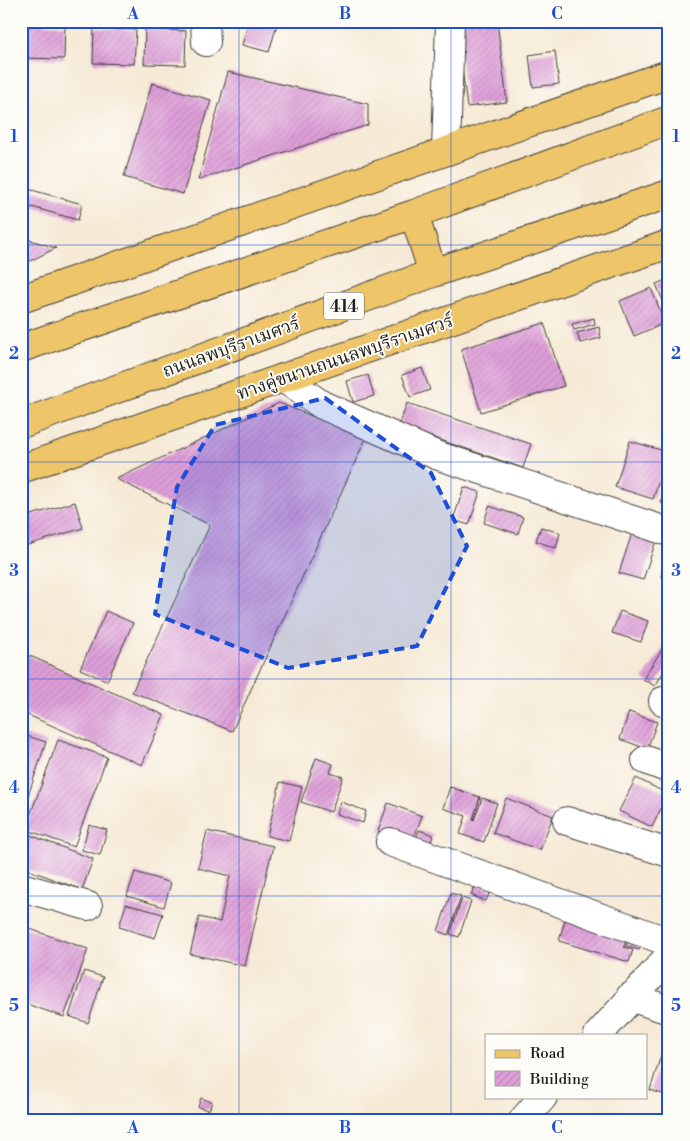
<svg xmlns="http://www.w3.org/2000/svg" width="690" height="1141" font-family="'Libre Bodoni','Noto Serif Thai',serif">
<style>
.building{fill:url(#building-hatch)}
.lines{fill:none;stroke-linecap:round;stroke-linejoin:round}
.minor-casing{stroke:#3d3b38;stroke-width:30}
.major-casing{stroke:#3d3b38;stroke-width:30}
.minor{stroke:#fff;stroke-width:28}
.major{stroke:#eec569;stroke-width:28}
.marked{fill:#1d4ed8;fill-opacity:0.2;stroke:#1d4ed8;stroke-width:4;stroke-dasharray:10 6;stroke-linejoin:round}
.grid{fill:none;stroke:#1d4ed8;stroke-width:1;stroke-opacity:0.55}
.labels{text-anchor:middle;stroke-width:4;stroke-linejoin:round;paint-order:stroke}
.shield{fill:#fdfcf7;stroke:#605f5e;stroke-width:1}
.shield-label{font-size:16px;font-weight:bold;fill:#1c1c1c}
.street-label{font-size:18px;fill:#1c1c1c;stroke:#fdfcf7}
.neatline{fill:none;stroke:#1d4ed8;stroke-width:2}
.grid-label{font-size:16px;text-anchor:middle;font-weight:bold;fill:#1d4ed8}
</style>
<defs>
<pattern id="building-hatch" width="6" height="6" patternUnits="userSpaceOnUse" patternTransform="scale(1.25)"><rect width="6" height="6" fill="#de9fd9"/><path d="M-1 1l2-2M0 6l6-6M5 7l2-2" fill="none" stroke="#be88ba"/></pattern>
</defs>
<rect width="100%" height="100%" fill="#fdfcf7"/>
<filter id="ink" filterUnits="userSpaceOnUse"><feTurbulence type="fractalNoise" baseFrequency=".02" numOctaves="2"/><feDisplacementMap in="SourceGraphic" scale="10" xChannelSelector="R" yChannelSelector="G"/><feConvolveMatrix kernelMatrix="1 2 1 2 8 2 1 2 1" color-interpolation-filters="sRGB"/></filter>
<filter id="wash" filterUnits="userSpaceOnUse"><feTurbulence type="fractalNoise" baseFrequency=".0096" numOctaves="4" result="noise"/><feDisplacementMap in="SourceGraphic" scale="20" xChannelSelector="R" yChannelSelector="G"/><feGaussianBlur stdDeviation="1.12" result="paint"/><feColorMatrix in="noise" values="0 0 0 0 0 0 0 0 0 0 0 0 0 0 0 0 0 1.4 0 .05"/><feComposite in="paint" operator="in"/></filter>
<g filter="url(#wash)">
<rect width="100%" height="100%" fill="#f6ead6"/>
<g id="blocks">
<path class="building" d="M96,21H136V24L96,23Z
M156,21H186V24L156,23Z
M249,21H278L269,52L242,45Z
M456,21H497L507,102L467,107Z
M24,23L65,25L64,59L23,58Z
M94,28L136,30L134,64L93,63Z
M145,29L186,31L185,65L144,64Z
M555,51L559,84L533,87L529,55Z
M228,72L368,104V125L198,180Z
M152,83L211,100L183,194L124,177Z
M21,187L82,204L78,220L21,204Z
M21,237L56,248L28,262L21,259Z
M669,279V315L656,284Z
M651,288L665,323L634,336L620,301Z
M594,318L595,324L574,330L572,324Z
M544,323L564,386L481,412L461,349Z
M599,327L601,338L580,343L577,333Z
M422,368L430,390L410,397L402,375Z
M368,375L374,396L353,402L347,381Z
M279,403L366,438L232,731L132,692L210,525L116,479Z
M407,403L531,444L523,468L399,426Z
M630,441L668,452L653,499L615,487Z
M668,479H669V506L661,503Z
M464,487L480,492L469,525L453,520Z
M75,502L83,528L21,547V518Z
M489,506L523,517L518,534L484,523Z
M541,527L560,533L556,548L536,541Z
M633,530L657,537L643,580L619,573Z
M668,554H669V579L661,576Z
M106,611L133,623L107,681L80,669Z
M620,611L648,621L641,642L612,633Z
M663,648L669,651V663L655,686L643,679Z
M21,652L164,715L142,765L21,712Z
M629,712L657,722L647,749L620,739Z
M21,734L46,742L24,808L21,807Z
M58,740L107,757L74,847L25,829Z
M316,758L333,764L330,773L343,777L331,812L301,802Z
M636,778L668,794L652,827L619,811Z
M280,782L302,787L289,841L267,836Z
M450,787L480,797L473,819L474,820L482,798L497,803L484,842L460,834L466,816L443,808Z
M506,798L553,816L540,850L493,833Z
M341,802L366,811L363,823L337,814Z
M388,803L422,816L412,843L378,831Z
M669,823V840L663,838Z
M89,825L107,830L100,855L82,850Z
M419,830L433,835L429,849L414,844Z
M207,831L273,846L245,966L190,954L199,917L220,922L230,876L198,868Z
M30,835L93,859L82,890L21,867V857Z
M135,872L171,883L164,907L127,896Z
M476,884L491,890L486,901L471,895Z
M451,893L461,896L448,935L438,931Z
M462,898L471,901L459,937L450,934Z
M126,904L163,914L155,938L119,927Z
M566,916L628,934L624,947L633,950L629,962L559,941Z
M21,926L88,949L64,1017L21,1002Z
M630,935L643,940L639,950L626,946Z
M84,971L103,977L88,1023L69,1016Z
M663,1049L669,1051V1096L650,1090Z
M201,1098L212,1102L209,1110L198,1107Z"/>
</g>
</g>
<g filter="url(#ink)">
<use href="#blocks" fill-opacity="0" stroke="#3d3b38" stroke-width="1"/>
<g class="lines">
<defs>
<path id="minor" d="M205,21L206,42
M446,151L450,21
M283,378L322,405L436,455L669,532
M663,701L669,703
M646,760L669,769
M567,821L669,853
M390,842L669,942
M21,887L88,906
M630,997L669,1010
M598,1035L669,956
M523,1120L543,1097"/>
<path id="major" d="M414,214L433,273
M21,299L669,74
M21,348L414,214L669,120
M21,424L433,273L669,194
M21,469L669,244"/>
</defs>
<use href="#minor" class="minor-casing"/>
<use href="#major" class="major-casing"/>
<use href="#minor" class="minor"/>
<use href="#major" class="major"/>
</g>
</g>
<path class="marked" d="M325,398L431,473L467,546L417,646L288,668L155,614L177,487L215,425Z"/>
<path class="grid" d="M239,21V1120M451,21V1120M21,245H669M21,462H669M21,679H669M21,896H669"/>
<g class="labels">
<rect class="shield" x="324" y="292.5" width="40" height="27" rx="4"/>
<g class="shield-label">
<text x="344" y="312">414</text>
</g>
<g class="street-label">
<text transform="translate(231 347) rotate(-20)" y="6">ถนนลพบุรีราเมศวร์</text>
<text transform="translate(345 357) rotate(-19)" y="6">ทางคู่ขนานถนนลพบุรีราเมศวร์</text>
</g>
</g>
<rect width="690" height="1141" fill="none" stroke="#fdfcf7" stroke-width="55"/>
<rect x="485" y="1034" width="162" height="65" fill="#fdfcf7" stroke="#a3a29f"/>
<rect x="495" y="1050" width="25" height="8" fill="#eec569" stroke="#a3a29f"/>
<text x="530" y="1058" font-size="15" fill="#1c1c1c">Road</text>
<rect x="495" y="1071" width="25" height="15" fill="url(#building-hatch)" stroke="#a3a29f"/>
<text x="530" y="1084" font-size="15" fill="#1c1c1c">Building</text>
<rect x="28" y="28" width="634" height="1086" class="neatline"/>
<g class="grid-label">
<text x="133" y="19">A</text>
<text x="345" y="19">B</text>
<text x="557" y="19">C</text>
<text x="14" y="142">1</text>
<text x="676" y="142">1</text>
<text x="14" y="359">2</text>
<text x="676" y="359">2</text>
<text x="14" y="576">3</text>
<text x="676" y="576">3</text>
<text x="14" y="793">4</text>
<text x="676" y="793">4</text>
<text x="14" y="1011">5</text>
<text x="676" y="1011">5</text>
<text x="133" y="1133">A</text>
<text x="345" y="1133">B</text>
<text x="557" y="1133">C</text>
</g>
</svg>
